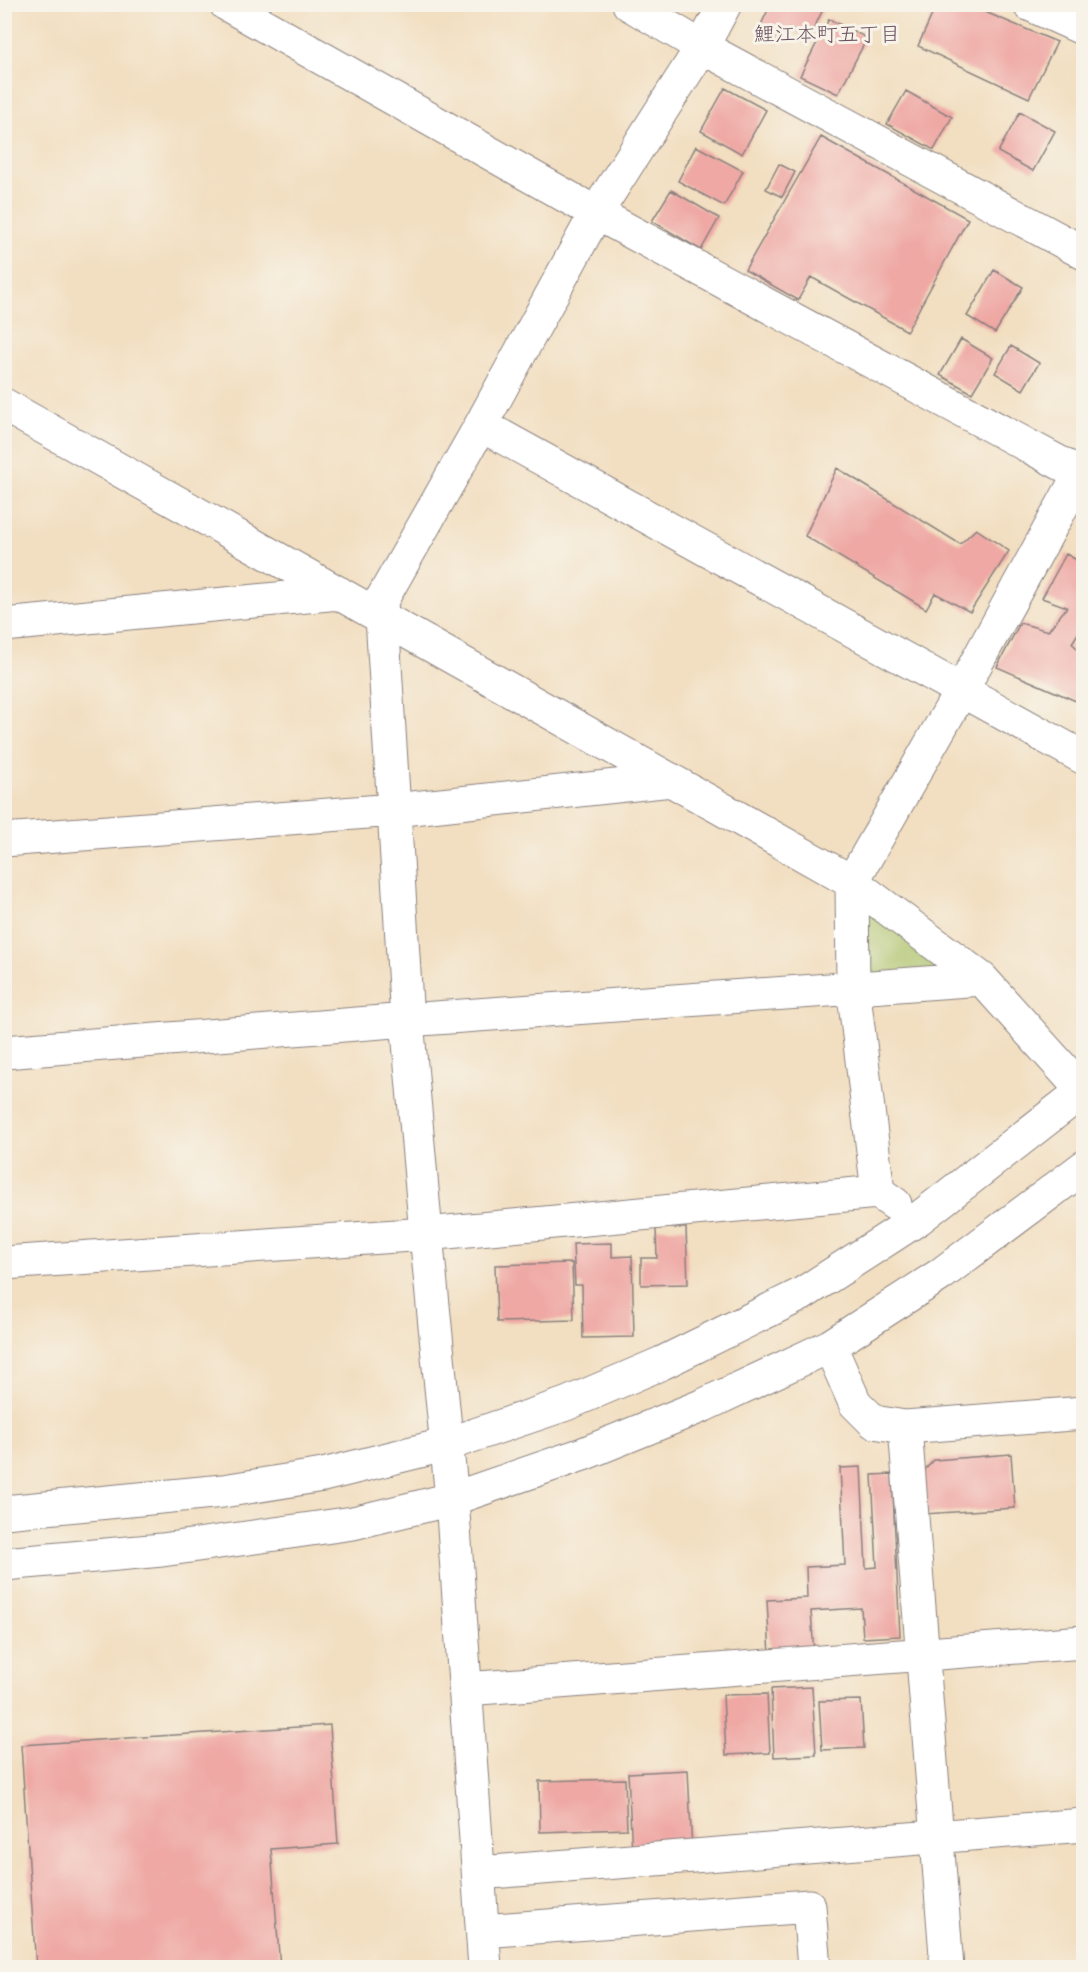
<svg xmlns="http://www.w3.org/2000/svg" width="1088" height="1972" font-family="Kalam,'Klee One',sans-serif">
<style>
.green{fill:#a8c065;stroke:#657150;stroke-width:1.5}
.building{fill:#efa8a4}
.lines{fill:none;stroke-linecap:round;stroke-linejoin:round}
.minor-casing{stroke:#8a807e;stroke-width:35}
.minor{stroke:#fff;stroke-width:33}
.labels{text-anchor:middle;stroke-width:6;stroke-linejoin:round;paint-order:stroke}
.neighbourhood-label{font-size:21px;fill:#6a5160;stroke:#f7f3e8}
</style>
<rect width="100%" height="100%" fill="#f7f3e8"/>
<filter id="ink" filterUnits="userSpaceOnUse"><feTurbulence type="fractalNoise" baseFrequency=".0167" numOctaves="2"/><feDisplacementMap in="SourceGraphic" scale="12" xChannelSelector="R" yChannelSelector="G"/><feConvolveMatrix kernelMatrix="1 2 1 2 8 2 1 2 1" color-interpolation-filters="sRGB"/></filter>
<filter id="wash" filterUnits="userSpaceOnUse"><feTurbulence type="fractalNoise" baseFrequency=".008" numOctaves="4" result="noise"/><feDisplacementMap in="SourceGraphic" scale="24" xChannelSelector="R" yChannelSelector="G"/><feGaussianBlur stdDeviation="1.35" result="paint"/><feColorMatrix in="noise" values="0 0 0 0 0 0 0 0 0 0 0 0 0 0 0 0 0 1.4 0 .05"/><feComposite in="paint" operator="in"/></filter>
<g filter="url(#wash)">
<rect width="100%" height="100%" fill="#f2dec0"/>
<path class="green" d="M852,882L982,979L853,986Z"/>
<g id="blocks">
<path class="building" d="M771,4H823L825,5L809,39L789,29L780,44L757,33Z
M937,4H966L1057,42L1029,98L918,46Z
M829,19L867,38L838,94L800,76Z
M725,88L766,110L742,154L701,131Z
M906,91L952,117L934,150L887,124Z
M1020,112L1055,131L1033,171L998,152Z
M821,137L968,219L907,331L811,277L798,300L745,270Z
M696,146L743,171L724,206L678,181Z
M779,164L795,172L782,197L766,189Z
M671,190L719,218L701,250L652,221Z
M994,270L1023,287L995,333L967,316Z
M961,339L993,358L972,393L940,375Z
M1011,346L1039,363L1023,390L995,373Z
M837,468L960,544L976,529L1009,551L970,612L935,593L926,609L805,536Z
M1066,554L1084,564V624L1072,643L1084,656V685L1076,701L997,667L1020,623L1048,631L1067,607L1042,598Z
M656,1228H686L688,1284L641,1285V1258H657Z
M612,1243V1257L632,1256L634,1337L583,1338L582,1285H575L573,1244Z
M572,1263L574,1320L497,1322L495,1265Z
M1011,1454L1015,1508L924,1514L921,1474L934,1460Z
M861,1467L866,1568L877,1567L872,1475L892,1474L900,1636L863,1638L861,1608L811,1611L814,1653L770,1656L767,1600L807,1598L806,1567L845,1565L840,1468Z
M812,1687L816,1755L774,1757L771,1689Z
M767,1694L770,1753L726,1755L723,1695Z
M861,1700L864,1748L822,1750L819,1701Z
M330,1725L338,1844L271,1849L280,1968H36L21,1745Z
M688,1770L692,1850L632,1853L628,1773Z
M625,1779L627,1829L540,1832L539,1781Z"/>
</g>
</g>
<g filter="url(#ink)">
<use href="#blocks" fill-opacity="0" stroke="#8a807e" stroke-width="1.5"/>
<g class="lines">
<defs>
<path id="minor" d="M226,4L596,213L1084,476
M629,4L702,47L1084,253
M1029,4L1084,29
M4,405L852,882L982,979L1083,1091
M481,425L1084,758
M4,625L339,593
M4,840L394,810L672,780
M4,1052L407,1020L982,979
M895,1204L878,1192L853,986L852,882L961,691L1084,466
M4,1263L426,1234L878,1192
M830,1346L855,1403L874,1422L905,1427L1084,1413
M905,1427L947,1968
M4,1512L223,1491L323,1475L448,1444L566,1404L662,1363L802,1294L918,1219L1084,1090
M4,1564L162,1550L353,1523L452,1499L583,1454L704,1405L830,1346L940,1275L1084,1167
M466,1689L1084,1642
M479,1873L1084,1825
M483,1931L809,1906L814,1968
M485,1968L452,1499L426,1234L407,1020L381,601L481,425L596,213L702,47L725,4"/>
</defs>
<use href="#minor" class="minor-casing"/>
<use href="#minor" class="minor"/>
</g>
</g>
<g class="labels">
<g class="neighbourhood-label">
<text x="827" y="41">鯉江本町五丁目</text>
</g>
</g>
<rect width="1088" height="1972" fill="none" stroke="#f7f3e8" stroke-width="24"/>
</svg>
